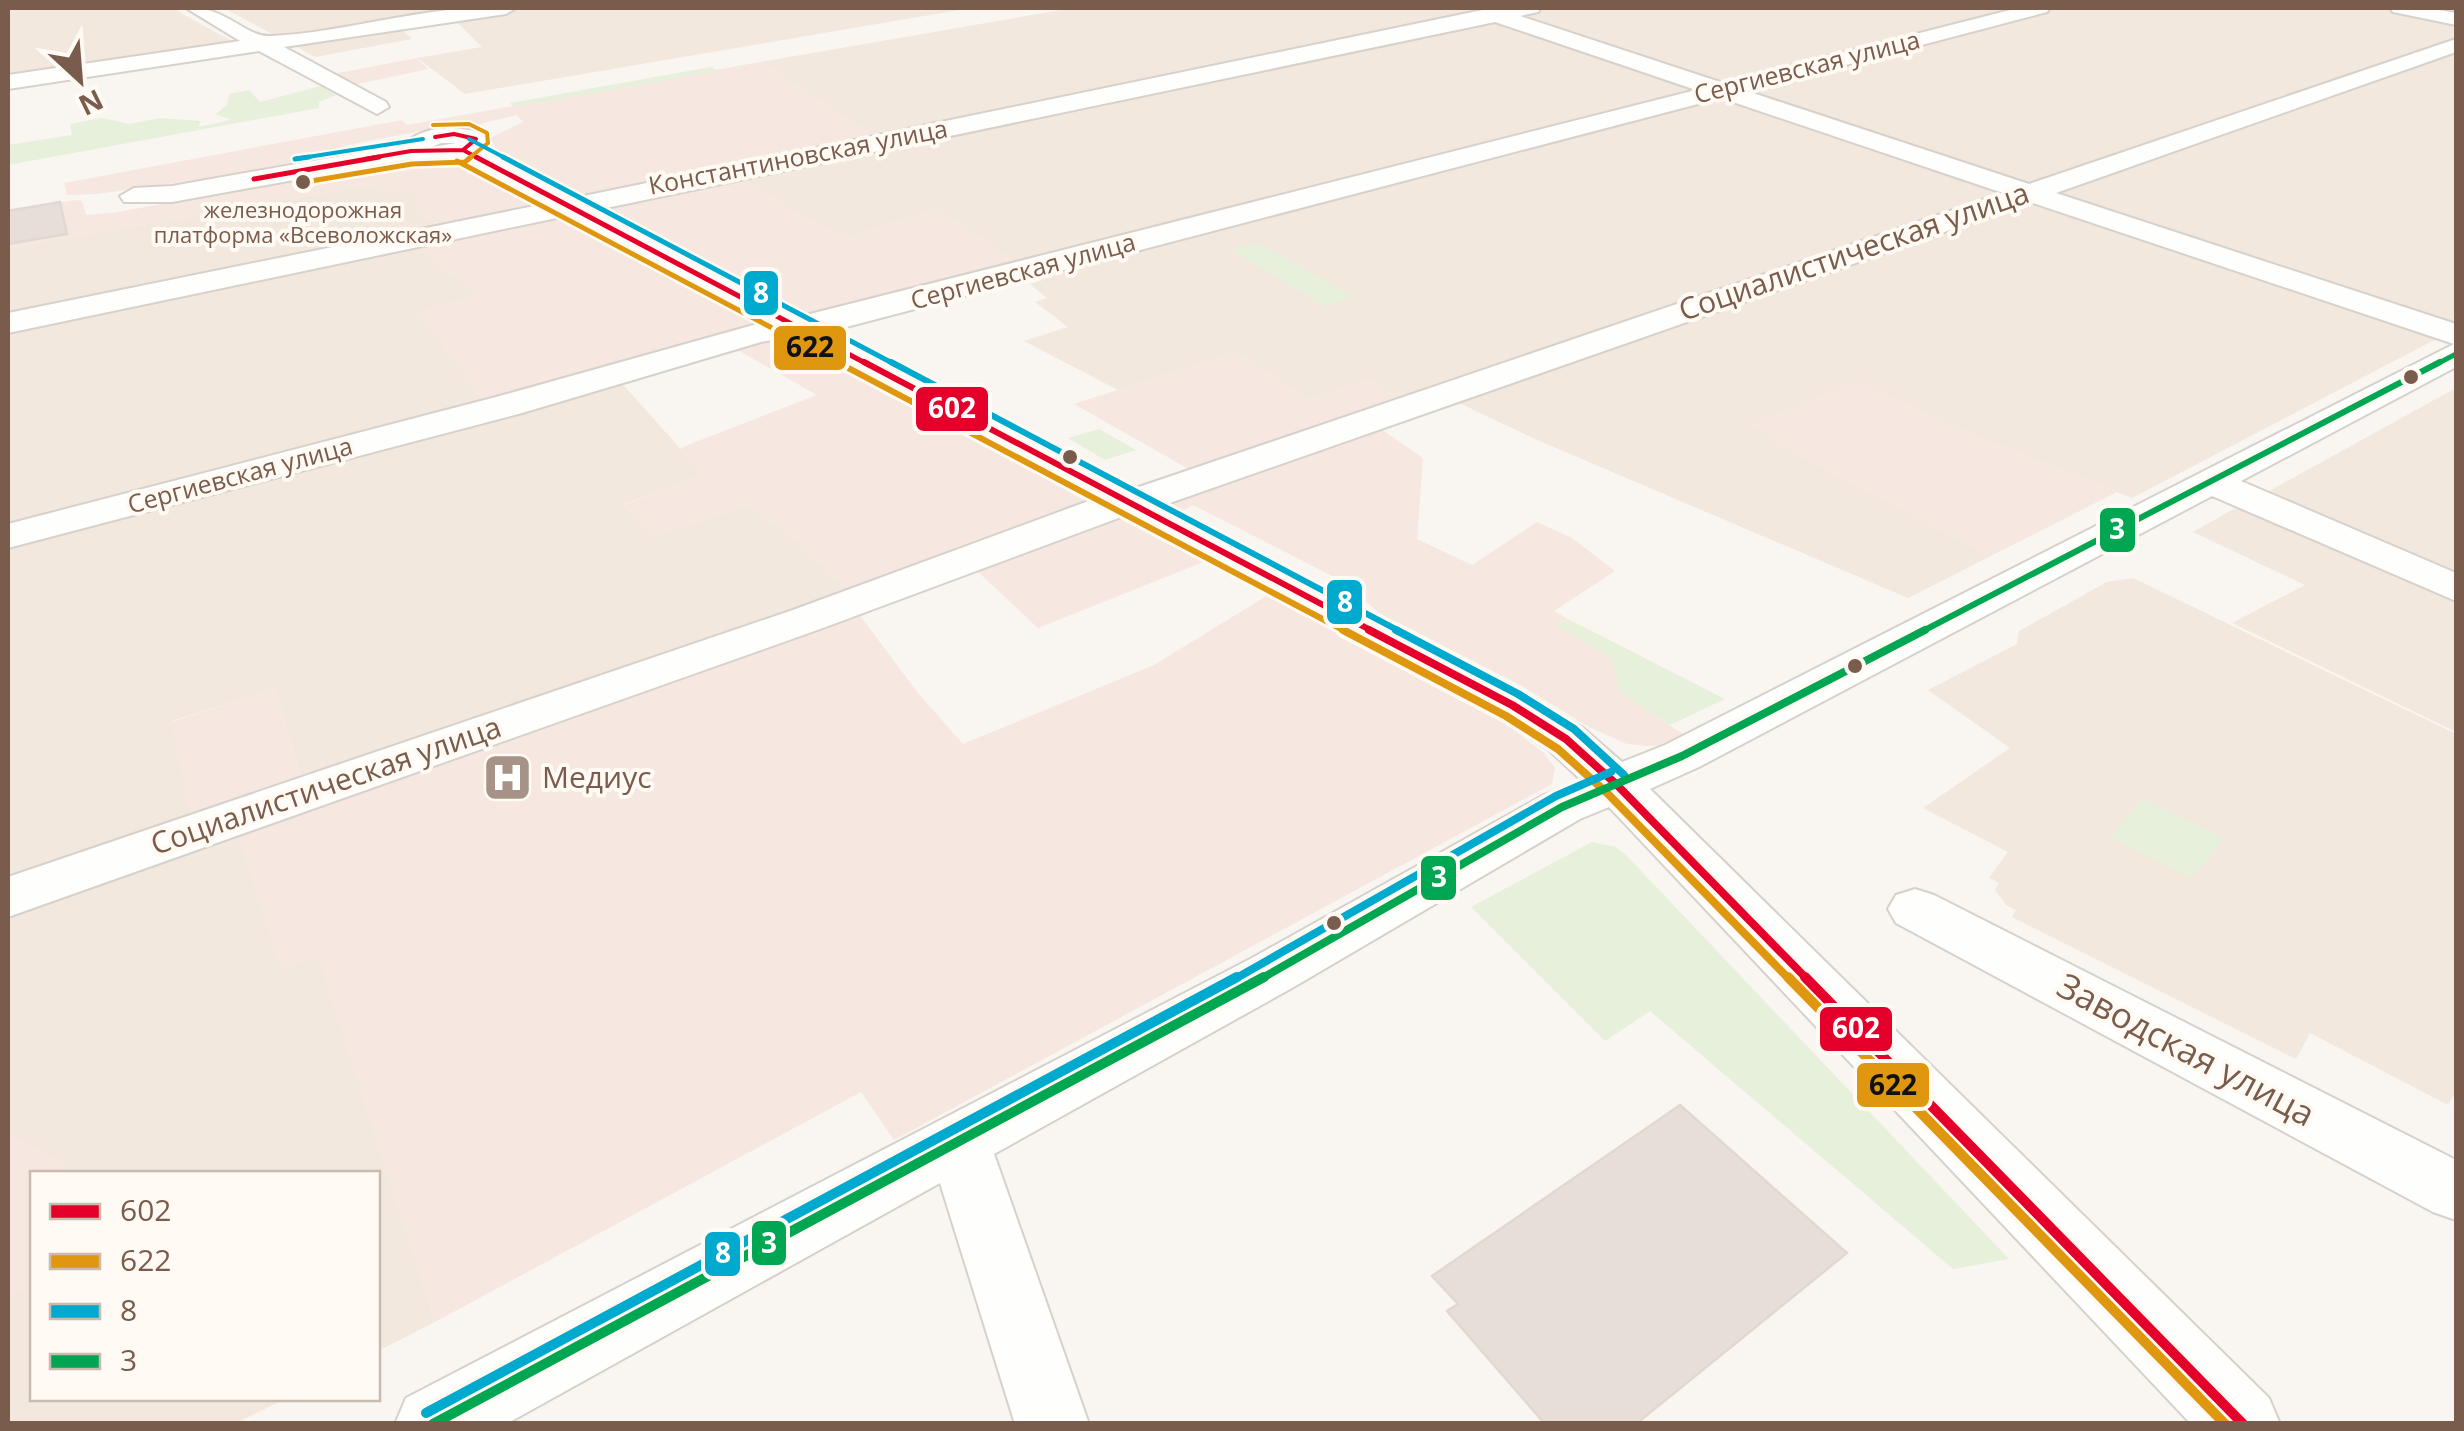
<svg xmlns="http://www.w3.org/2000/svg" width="2464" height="1431" font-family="'Open Sans',sans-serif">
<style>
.residential{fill:#f2e8de}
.commercial{fill:#f6e8e1}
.green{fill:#e7f0db}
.building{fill:#e6ded7;stroke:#e2d8d2;stroke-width:2.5}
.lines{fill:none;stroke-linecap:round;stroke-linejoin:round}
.minor-casing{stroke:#d7d1cb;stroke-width:4}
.minor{fill:#fefefd;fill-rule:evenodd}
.bus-1-far4-casing{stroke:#fffaf3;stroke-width:8}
.bus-1-far3-casing{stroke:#fffaf3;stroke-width:10}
.bus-1-far2-casing{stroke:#fffaf3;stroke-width:12}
.bus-1-far1-casing{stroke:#fffaf3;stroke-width:15}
.bus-1-casing{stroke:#fffaf3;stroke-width:18}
.bus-2-far4-casing{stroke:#fffaf3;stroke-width:8}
.bus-2-far3-casing{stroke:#fffaf3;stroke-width:10}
.bus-2-far2-casing{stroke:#fffaf3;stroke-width:12}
.bus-2-far1-casing{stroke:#fffaf3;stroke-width:15}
.bus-2-casing{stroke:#fffaf3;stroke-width:18}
.bus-3-far4-casing{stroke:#fffaf3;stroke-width:8}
.bus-3-far3-casing{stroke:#fffaf3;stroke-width:10}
.bus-3-far2-casing{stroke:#fffaf3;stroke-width:12}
.bus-3-far1-casing{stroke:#fffaf3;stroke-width:15}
.bus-3-casing{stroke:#fffaf3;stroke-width:18}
.bus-4-far3-casing{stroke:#fffaf3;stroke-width:10}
.bus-4-far2-casing{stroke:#fffaf3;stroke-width:12}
.bus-4-far1-casing{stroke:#fffaf3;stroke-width:15}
.bus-4-casing{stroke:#fffaf3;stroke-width:18}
.bus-1-far4{stroke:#e4002b;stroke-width:4}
.bus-1-far3{stroke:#e4002b;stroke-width:5}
.bus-1-far2{stroke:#e4002b;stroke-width:6}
.bus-1-far1{stroke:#e4002b;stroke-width:8}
.bus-1{stroke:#e4002b;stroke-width:10}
.bus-2-far4{stroke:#de970f;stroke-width:4}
.bus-2-far3{stroke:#de970f;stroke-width:5}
.bus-2-far2{stroke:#de970f;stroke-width:6}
.bus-2-far1{stroke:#de970f;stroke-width:8}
.bus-2{stroke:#de970f;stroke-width:10}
.bus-3-far4{stroke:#00a9ce;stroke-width:4}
.bus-3-far3{stroke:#00a9ce;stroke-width:5}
.bus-3-far2{stroke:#00a9ce;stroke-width:6}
.bus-3-far1{stroke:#00a9ce;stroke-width:8}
.bus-3{stroke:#00a9ce;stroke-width:10}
.bus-4-far3{stroke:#00a651;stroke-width:5}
.bus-4-far2{stroke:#00a651;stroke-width:6}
.bus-4-far1{stroke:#00a651;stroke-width:8}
.bus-4{stroke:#00a651;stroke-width:10}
.bus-dot{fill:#7a5c4d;stroke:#fffaf3;stroke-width:4}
.labels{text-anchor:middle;stroke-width:8;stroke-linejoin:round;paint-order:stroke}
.far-bus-label{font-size:22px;fill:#7a5c4d;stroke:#fffaf3}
.far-street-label{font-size:25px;fill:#7a5c4d;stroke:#fffaf3}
.street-label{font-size:30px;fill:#7a5c4d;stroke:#fffaf3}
.poi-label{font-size:30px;fill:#7a5c4d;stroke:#fffaf3;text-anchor:start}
.near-street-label{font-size:35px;fill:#7a5c4d;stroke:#fffaf3}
.line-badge{stroke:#fffaf3;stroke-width:4}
.badge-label{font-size:28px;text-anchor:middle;font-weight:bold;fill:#fff}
.pale-badge-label{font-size:28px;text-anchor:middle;font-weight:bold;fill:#111}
</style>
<rect width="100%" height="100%" fill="#f9f5f0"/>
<path class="residential" d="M8,8H172L237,44L8,79Z
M224,8H971L465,94L417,58L482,47L454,19L400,28L412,39L315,57Z
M1073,8H1465L1483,14L877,138L760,62Z
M1484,8H2456V329L1734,90Z
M1495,18L1705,89L1023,267L937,209L848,237L797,213L734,174Z
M1716,94L2008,192L1405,402L1370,380L1308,399L1235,352L1118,390L1024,341L1068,327L1035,302L1047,298L1030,284L1043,280L1037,274Z
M357,187L419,192V212L437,225L8,315V248Z
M2030,200L2442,336L2132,498L2001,446L1754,424L1777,443L1991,556L1908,598L1535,439L1457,402Z
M413,243L477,295L418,312L487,406L8,531V328Z
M619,380L703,474L622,505L656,535L747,506L798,541L853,595L303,783L275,689L172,721L191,822L8,885V544Z
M2456,388V580L2260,496Z
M2246,502L2456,593V732L2232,623L2305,585L2193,532Z
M2133,578L2456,734V1091L2448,1105L2310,1033L2296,1059L2012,917L2016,910L2006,905L1995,890L1999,883L1989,878L2008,852L1923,808L2010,748L1928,690L2017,644L2019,631L2107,582Z
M237,828L281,969L318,955L435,1322L378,1351V1174L65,1173L63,1163L8,1134V908Z
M32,1282V1398L285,1399L236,1423H8V1297Z"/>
<path class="commercial" d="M417,58L428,69L353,85L333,74Z
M760,62L877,138L587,197L499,153L490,138L523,122L517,115L458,129L448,126L348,145L308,159L232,175L97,194L67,195L64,183L402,120L407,125Z
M403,161L467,162L544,204L444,229L418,212V192L357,187L8,248V209L78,200L82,201L86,215L112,213Z
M734,174L797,213L848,237L937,209L1023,267L810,317L601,207Z
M561,213L754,319L757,324L487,406L417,312L476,294L410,241Z
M765,337H790L1078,491L1084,500L1076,510L853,595L798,541L747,506L656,535L621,506L702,474L680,448L817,395L734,348Z
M1235,352L1308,399L1371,380L1405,402L1194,472L1074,404Z
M1857,381L2001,446L2117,492L1991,556L1777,443L1753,423Z
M1374,424L1423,458L1417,539L1472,565L1537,522L1572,538L1615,571L1554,611L1568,619L1557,625L1612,658L1619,692L1686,736L1667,745L1646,746L1627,744L1589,727L1522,686L1379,613L1342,581L1193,505L1181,511L1171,503Z
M1120,519L1206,561L1038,628L977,571L1101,522Z
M1268,595L1496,717L1543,752L1555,768L1552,784L894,1140L861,1092L435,1322L318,956L281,970L237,828L859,614L917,692L963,744L1154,665Z
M275,689L303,783L191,822L171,722Z
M8,1134L64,1163L65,1173L32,1174V1282L8,1297Z"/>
<path class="green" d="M711,67L717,71L515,107L510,103Z
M321,86L336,95L319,102V108L8,165V145L72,135L70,124L102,118L130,124L159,118L201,121L198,127L231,120L216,114L227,105L229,94L249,90L260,102Z
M1259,243L1353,297L1324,306L1231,250Z
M1099,429L1136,450L1105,460L1068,438Z
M1568,619L1725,699L1670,725L1619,692L1612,658L1556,626Z
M2143,799L2224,838L2192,878L2110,837Z
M1592,842L1616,847L1626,855L2009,1259L1953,1269L1650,1011L1605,1041L1471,907Z"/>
<path class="building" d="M60,202L67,234L8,244V211Z
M1680,1105L1847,1253L1636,1424H1545L1447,1311L1458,1304L1432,1276Z"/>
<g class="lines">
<defs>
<path id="minor" d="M186,8C225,5 246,38 271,36C353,32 434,2 516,8L506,14L284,47L386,102L389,107L377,114L259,51L8,89V75L240,41Z
M1492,8H1541L1538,12L1520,16L1723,83L2018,8H2050L2047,12L1747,91L2029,184L2456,39V52L2056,193L2456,324V367L2241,481L2456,573V601L2212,496L1699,767L1650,789L2269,1398L2280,1424H2191L1609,807L1580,819L1292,988L994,1154L1089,1424H1015L940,1183L506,1424H395L406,1398L1252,958L1544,795L1581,780L1549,750L1495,715L1124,516L823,628L8,917V877L793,610L1094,499L792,337L761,342L522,413L8,548V524L496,397L764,322L566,216L8,333V313L544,204L460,159L437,163L410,159L172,202H124L120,196L134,188L172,186L403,145C425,124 457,125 485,134L489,139L481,149L574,198ZM1495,22L1696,90L802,316L597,210ZM1721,98L2003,193L1133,489L831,331ZM441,143H456L432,147ZM2030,202L2454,344L1665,745L1622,762L1583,728L1529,695L1164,505Z
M2390,8H2429L2456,13V25L2393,12Z
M1915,889L1934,895L2456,1160V1220L2433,1212L1896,923L1888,909L1896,895Z"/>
</defs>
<use href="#minor" class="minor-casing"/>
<use href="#minor" class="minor"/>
<defs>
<path id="bus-1-far4" d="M463,150L480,159
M365,159L411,151L463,150L476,139L454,134L435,137"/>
<path id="bus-1-far3" d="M476,157L869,365
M254,179L379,157"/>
<path id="bus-1-far2" d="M864,362L1374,632"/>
<path id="bus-1-far1" d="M1369,630L1512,705L1566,739L1616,784L1808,980"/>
<path id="bus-1" d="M1805,977L2243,1424"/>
<path id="bus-2-far4" d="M433,125L469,124L487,133L488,143L468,159"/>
<path id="bus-2-far3" d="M457,161L842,365
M299,183L412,164L465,162L471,157"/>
<path id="bus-2-far2" d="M837,362L1347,632"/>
<path id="bus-2-far1" d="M1343,630L1506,716L1558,749L1607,793L1790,980"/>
<path id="bus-2" d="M1788,977L2225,1424"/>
<path id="bus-3-far4" d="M469,139L507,159
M295,159L423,139"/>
<path id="bus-3-far3" d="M503,157L896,365
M295,159L309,157"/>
<path id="bus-3-far2" d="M891,362L1401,632"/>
<path id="bus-3-far1" d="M1396,630L1518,694L1574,729L1624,775
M1233,980L1556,796L1611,772"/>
<path id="bus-3" d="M426,1413L1237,977"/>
<path id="bus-4-far3" d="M2435,365L2456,354"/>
<path id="bus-4-far2" d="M1921,632L2440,362"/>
<path id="bus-4-far1" d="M1259,980L1562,807L1682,756L1925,630"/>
<path id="bus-4" d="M433,1424L1264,977"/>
</defs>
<use href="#bus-1-far4" class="bus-1-far4-casing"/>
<use href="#bus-1-far3" class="bus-1-far3-casing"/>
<use href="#bus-1-far2" class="bus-1-far2-casing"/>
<use href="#bus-1-far1" class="bus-1-far1-casing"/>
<use href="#bus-1" class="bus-1-casing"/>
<use href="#bus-2-far4" class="bus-2-far4-casing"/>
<use href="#bus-2-far3" class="bus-2-far3-casing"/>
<use href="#bus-2-far2" class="bus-2-far2-casing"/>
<use href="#bus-2-far1" class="bus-2-far1-casing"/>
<use href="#bus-2" class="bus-2-casing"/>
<use href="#bus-3-far4" class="bus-3-far4-casing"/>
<use href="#bus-3-far3" class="bus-3-far3-casing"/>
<use href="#bus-3-far2" class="bus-3-far2-casing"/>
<use href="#bus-3-far1" class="bus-3-far1-casing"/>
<use href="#bus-3" class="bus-3-casing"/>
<use href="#bus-4-far3" class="bus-4-far3-casing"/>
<use href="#bus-4-far2" class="bus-4-far2-casing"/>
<use href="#bus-4-far1" class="bus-4-far1-casing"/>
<use href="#bus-4" class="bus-4-casing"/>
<use href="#bus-1-far4" class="bus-1-far4"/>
<use href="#bus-1-far3" class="bus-1-far3"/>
<use href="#bus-1-far2" class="bus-1-far2"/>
<use href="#bus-1-far1" class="bus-1-far1"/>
<use href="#bus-1" class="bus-1"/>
<use href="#bus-2-far4" class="bus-2-far4"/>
<use href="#bus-2-far3" class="bus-2-far3"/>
<use href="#bus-2-far2" class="bus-2-far2"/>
<use href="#bus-2-far1" class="bus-2-far1"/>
<use href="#bus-2" class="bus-2"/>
<use href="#bus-3-far4" class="bus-3-far4"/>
<use href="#bus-3-far3" class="bus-3-far3"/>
<use href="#bus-3-far2" class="bus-3-far2"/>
<use href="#bus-3-far1" class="bus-3-far1"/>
<use href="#bus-3" class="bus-3"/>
<use href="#bus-4-far3" class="bus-4-far3"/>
<use href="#bus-4-far2" class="bus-4-far2"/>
<use href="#bus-4-far1" class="bus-4-far1"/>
<use href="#bus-4" class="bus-4"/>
</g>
<defs>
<symbol id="hospital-square" viewBox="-11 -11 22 22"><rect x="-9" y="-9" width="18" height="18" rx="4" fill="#a69286" stroke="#fffaf3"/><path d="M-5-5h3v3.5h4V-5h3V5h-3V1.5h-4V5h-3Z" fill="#fff"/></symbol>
</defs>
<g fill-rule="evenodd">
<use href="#hospital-square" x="480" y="750" width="55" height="55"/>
</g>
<g class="bus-dot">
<circle cx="303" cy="182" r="9"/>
<circle cx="2411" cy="377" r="9"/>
<circle cx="1070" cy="457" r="9"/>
<circle cx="1855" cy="666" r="9"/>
<circle cx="1334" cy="923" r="9"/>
</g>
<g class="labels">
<g class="far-bus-label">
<text x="303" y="218">железнодорожная<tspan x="303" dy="25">платформа «Всеволожская»</tspan></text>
</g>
<g class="far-street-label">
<text transform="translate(1807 67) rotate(-14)" y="9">Сергиевская улица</text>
<text transform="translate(798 157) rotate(-11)" y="9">Константиновская улица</text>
<text transform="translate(1023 271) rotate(-15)" y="9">Сергиевская улица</text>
<text transform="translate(240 475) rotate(-15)" y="9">Сергиевская улица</text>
</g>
<g class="street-label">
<text transform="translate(1854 252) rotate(-19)" y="10">Социалистическая улица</text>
<text transform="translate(326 786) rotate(-19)" y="10">Социалистическая улица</text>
</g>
<g class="poi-label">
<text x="542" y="788">Медиус</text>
</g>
<g class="near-street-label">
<text transform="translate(2186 1050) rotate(28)" y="12">Заводская улица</text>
</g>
</g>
<g class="line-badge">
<rect x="742" y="269" width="38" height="48" rx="10" fill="#00a9ce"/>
<rect x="772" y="324" width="76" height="48" rx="10" fill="#de970f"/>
<rect x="914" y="385" width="76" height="48" rx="10" fill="#e4002b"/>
<rect x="2098" y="506" width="39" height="48" rx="10" fill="#00a651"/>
<rect x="1325" y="578" width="39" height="48" rx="10" fill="#00a9ce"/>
<rect x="1419" y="854" width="39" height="48" rx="10" fill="#00a651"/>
<rect x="1818" y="1005" width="76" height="48" rx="10" fill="#e4002b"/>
<rect x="1855" y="1061" width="76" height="48" rx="10" fill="#de970f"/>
<rect x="750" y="1219" width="38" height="48" rx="10" fill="#00a651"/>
<rect x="703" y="1230" width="39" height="48" rx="10" fill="#00a9ce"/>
</g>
<g class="badge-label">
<text x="761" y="303">8</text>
<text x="952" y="418">602</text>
<text x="2117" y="539">3</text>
<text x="1345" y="612">8</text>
<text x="1439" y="887">3</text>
<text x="1856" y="1038">602</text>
<text x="769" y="1253">3</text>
<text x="723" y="1263">8</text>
</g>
<g class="pale-badge-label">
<text x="810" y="357">622</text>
<text x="1893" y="1095">622</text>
</g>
<rect width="2464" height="1431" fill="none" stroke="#7a5c4d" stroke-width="20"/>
<rect x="30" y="1171" width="350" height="230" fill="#fffaf3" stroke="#cabbb1" stroke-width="2.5"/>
<rect x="50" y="1204" width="50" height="15" fill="#e4002b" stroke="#cabbb1" stroke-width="2.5"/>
<text x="120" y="1221" font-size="30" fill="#7a5c4d">602</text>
<rect x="50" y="1254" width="50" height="15" fill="#de970f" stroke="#cabbb1" stroke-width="2.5"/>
<text x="120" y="1271" font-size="30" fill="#7a5c4d">622</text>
<rect x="50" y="1304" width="50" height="15" fill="#00a9ce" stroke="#cabbb1" stroke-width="2.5"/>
<text x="120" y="1321" font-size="30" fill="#7a5c4d">8</text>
<rect x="50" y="1354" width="50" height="15" fill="#00a651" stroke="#cabbb1" stroke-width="2.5"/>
<text x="120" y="1371" font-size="30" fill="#7a5c4d">3</text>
<g transform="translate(80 80) rotate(154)" stroke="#fffaf3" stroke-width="8" paint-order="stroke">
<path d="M0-8L18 38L0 25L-18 38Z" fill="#7a5c4d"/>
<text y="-15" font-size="28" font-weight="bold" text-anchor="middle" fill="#7a5c4d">N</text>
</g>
</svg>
